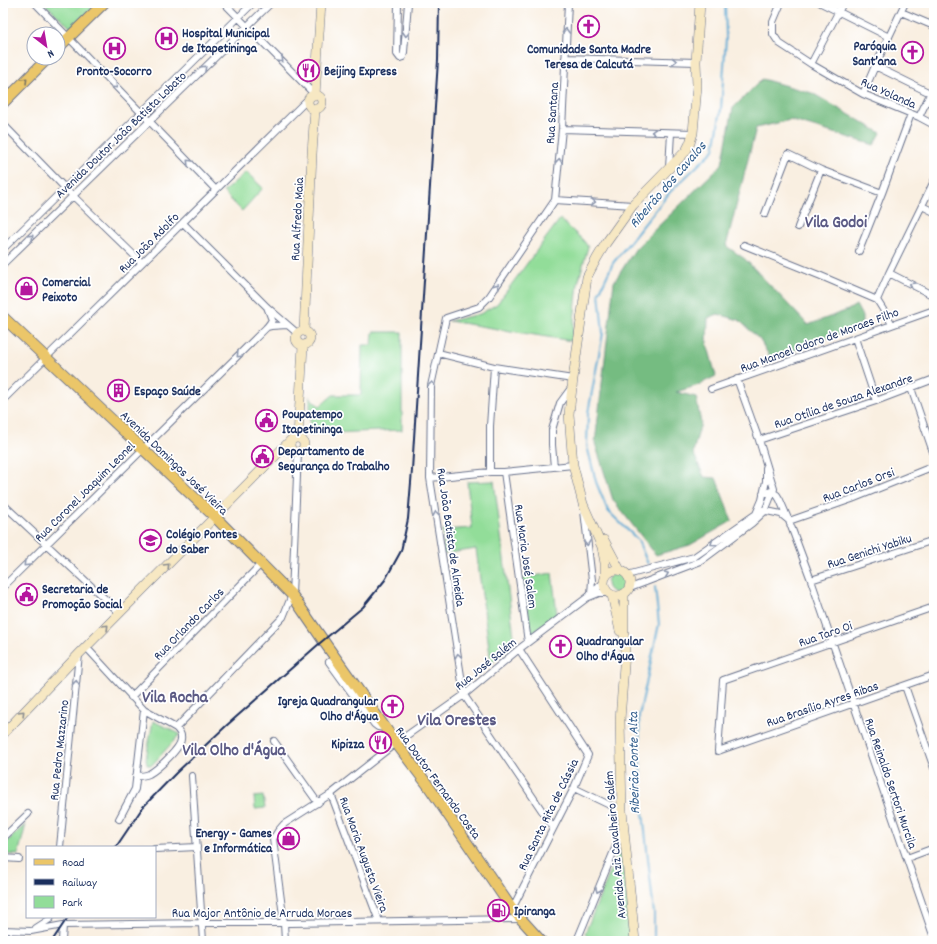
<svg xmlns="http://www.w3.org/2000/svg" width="937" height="944" font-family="Dekko,sans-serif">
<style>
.green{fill:#92dd99;stroke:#56867c}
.forest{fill:#75bc81;stroke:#487670}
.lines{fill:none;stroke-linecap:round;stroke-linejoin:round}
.stream{stroke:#5baad5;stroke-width:2}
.minor-casing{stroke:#69728c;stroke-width:8}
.secondary-casing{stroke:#69728c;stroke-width:10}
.primary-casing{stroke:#69728c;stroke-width:12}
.minor{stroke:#fff;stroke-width:6}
.secondary{stroke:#f7e8c3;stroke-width:9}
.primary{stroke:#ebc669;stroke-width:10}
.rail{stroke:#1b2f5e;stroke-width:2}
.oneway{stroke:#8d97ae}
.oneway2{stroke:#797363}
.oneway3{stroke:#898c90}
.labels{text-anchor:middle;stroke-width:3.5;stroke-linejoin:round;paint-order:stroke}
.poi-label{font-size:13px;font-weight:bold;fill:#1b2f5e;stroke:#fff;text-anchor:start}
.street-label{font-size:13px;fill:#1b2f5e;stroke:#fff}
.water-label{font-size:14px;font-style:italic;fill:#35608e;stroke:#fff}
.district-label{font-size:17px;font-weight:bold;fill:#5c5b85;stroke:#fff}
</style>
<rect width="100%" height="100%" fill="#fff"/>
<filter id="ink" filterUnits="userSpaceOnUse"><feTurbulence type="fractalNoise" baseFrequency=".025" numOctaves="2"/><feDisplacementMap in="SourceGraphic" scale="8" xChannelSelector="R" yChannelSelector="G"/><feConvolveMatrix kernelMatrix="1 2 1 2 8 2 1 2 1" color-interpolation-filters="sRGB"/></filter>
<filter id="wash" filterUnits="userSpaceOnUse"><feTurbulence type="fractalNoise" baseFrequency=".012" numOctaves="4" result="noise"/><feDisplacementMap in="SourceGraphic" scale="16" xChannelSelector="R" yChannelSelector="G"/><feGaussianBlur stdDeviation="0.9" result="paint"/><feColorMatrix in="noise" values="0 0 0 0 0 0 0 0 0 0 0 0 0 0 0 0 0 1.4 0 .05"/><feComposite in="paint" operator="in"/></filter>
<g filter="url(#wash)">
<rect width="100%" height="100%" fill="#f9efe1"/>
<path class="green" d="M44,3H98L72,29Z
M246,172L263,188L242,211L223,192Z
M560,219L584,241L588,247L578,283L572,341L449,321L480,314L497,304Z
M373,332H402V430L310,434V396L314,402L320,406L333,395H361L362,345H372Z
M494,481L515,644L491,663L476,549L444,554L443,530L472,528L467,482Z
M607 583a10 10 0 1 1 20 0a10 10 0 1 1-20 0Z
M552,573L557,614L531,634L523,578Z
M153,721L180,734L152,765H147L146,758Z
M263,796L265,808L255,809L254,797Z
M26,824L18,855L3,854V845Z
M620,848L629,901L630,941H592L585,933Z"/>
<path class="forest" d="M762,79L812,93L881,133L874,145L790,120L756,128L726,246L745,259L808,325L848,310L856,305L862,316V323L852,329L771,359L760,340L739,320L718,314L708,318L707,343L716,376L696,386L676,392L696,397L701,423L693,452L704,477L716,478L732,521L690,545L656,555L613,500L595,443L614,282L636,248L722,164L733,108Z"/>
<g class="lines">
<path class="stream" d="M648,564L638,540L608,511L596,482L587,446L588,413L603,333L599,293L613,263L670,192L714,150L721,109L726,38L725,3
M654,941V914L641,794L639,716L659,624L655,587"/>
</g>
</g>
<g filter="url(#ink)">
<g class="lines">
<defs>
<path id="minor" d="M35,3L216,190
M224,3L314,94
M398,3L397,54L400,58L403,57L404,52L408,3
M781,3L773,22V34L779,43L811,64L863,94L919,117L934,125
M821,3L889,37
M901,12L934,26
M565,58L696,62
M811,64L843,3
M875,66L930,93
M863,94L875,66L905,3
M919,117L934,86
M3,124L65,188L142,263
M562,129L693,133
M669,168L671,133
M555,200L633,205
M922,206L934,212
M765,214L788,154L821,170L882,193
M183,223L267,307L297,333
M798,227L821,170
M744,245L821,276L877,300
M3,249L141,113L253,3
M859,251L882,193L911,114
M3,264L271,3
M889,273L934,296
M892,324L877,300L889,273L934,181
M267,327L271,326L287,325
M855,338L876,401
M438,353L494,367L573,379
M911,388L934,455
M711,389L934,310
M3,400L308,99
M759,440L876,401L934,379
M554,467L552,445V430L560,403L571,388
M490,472V426L494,367
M504,472L528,642
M430,478L490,472H504L573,465
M763,494L771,491L777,495L780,500L789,521L811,580L934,938
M3,504L120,613
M762,510L781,514L787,519
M584,511L592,580L591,594
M789,521L852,499L934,466
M627,575L694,557L756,514L762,500L766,481V468
M811,580L934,540
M3,587L267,327L270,323L272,320L269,312L267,307
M630,588L701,561L752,523L765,511L774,489L759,440L737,379
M589,597L599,593H609
M934,607L723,680L718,751L934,675
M86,647L144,710L176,728C179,731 182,734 181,739C181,748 158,769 149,774C145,776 141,776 136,776
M329,662L374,724L378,727L385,728
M905,686L934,768
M131,697L261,564
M176,728L283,617L292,595L298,452
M274,741L318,803
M192,776L203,941
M574,788L622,811
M331,794L379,921
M119,819L135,789L144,710
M553,827L464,695L430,478L431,386L446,318L479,307L489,297L555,200L562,129L568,3
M3,838L28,814
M60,847L79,654
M155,849L197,847
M3,858L19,859
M907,858L934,848
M512,909L574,788L588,755L519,649
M36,928L50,919L51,917
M3,930L31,931L63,925L201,923H291L521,919
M62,941L63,925
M285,941L284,923L273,839L278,831L284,824L331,794L396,743L464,695L519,649L588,597L604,582
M575,941L578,938L623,829"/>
<path id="secondary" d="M308 102a7 7 0 1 1 14 0a7 7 0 1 1-14 0Z
M315,95L321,3
M296 338a7 7 0 1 1 14 0a7 7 0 1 1-14 0Z
M304,331L312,154L315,109
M298,437L303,345
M290 445a7 7 0 1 1 14 0a7 7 0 1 1-14 0Z
M604,540L620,570
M604 583a13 13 0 1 1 26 0a13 13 0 1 1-26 0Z
M605,578V563L602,547L583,504L573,465L569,414L573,379L587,277L597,258L606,243L633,205L686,151L690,143L693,133L697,86L696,62L700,3
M624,594V634L625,652L620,720L622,811L635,941
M612,595L620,631
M3,734L79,654L291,440"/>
<path id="primary" d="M58,48L104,3
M3,103L48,58
M3,317L215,517L292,595L327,646L396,743L427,784L512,909L541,941"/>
</defs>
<use href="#minor" class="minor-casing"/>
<use href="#secondary" class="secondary-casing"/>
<use href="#primary" class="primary-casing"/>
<use href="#minor" class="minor"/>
<use href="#secondary" class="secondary"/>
<use href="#primary" class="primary"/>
<path class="rail" d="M116,847L143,807L176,773L226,726L320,643L363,607L385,580L401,551L408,519L412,470L438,60L439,3
M52,941L68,917"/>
</g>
<defs><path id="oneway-chevron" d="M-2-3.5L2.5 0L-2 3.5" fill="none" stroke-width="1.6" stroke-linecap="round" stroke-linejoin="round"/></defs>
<g class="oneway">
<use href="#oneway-chevron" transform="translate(566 31) rotate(-88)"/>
<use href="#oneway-chevron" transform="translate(406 34) rotate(94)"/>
<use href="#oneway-chevron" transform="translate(281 60) rotate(45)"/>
<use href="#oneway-chevron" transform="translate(674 61) rotate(2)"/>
<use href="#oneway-chevron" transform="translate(204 68) rotate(-44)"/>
<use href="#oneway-chevron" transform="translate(115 86) rotate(46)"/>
<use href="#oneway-chevron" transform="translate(654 132) rotate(-178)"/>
<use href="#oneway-chevron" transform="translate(559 161) rotate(-84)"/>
<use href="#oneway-chevron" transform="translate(189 162) rotate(-134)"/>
<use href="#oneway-chevron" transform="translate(593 202) rotate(3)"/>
<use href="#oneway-chevron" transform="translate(31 237) rotate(-44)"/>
<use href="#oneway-chevron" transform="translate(912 285) rotate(-152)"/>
<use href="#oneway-chevron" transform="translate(497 286) rotate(-56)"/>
<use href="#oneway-chevron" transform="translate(239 355) rotate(135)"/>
<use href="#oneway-chevron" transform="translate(432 384) rotate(-82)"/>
<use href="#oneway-chevron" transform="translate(436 514) rotate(-99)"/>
<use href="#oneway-chevron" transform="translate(587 543) rotate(84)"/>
<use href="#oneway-chevron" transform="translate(713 543) rotate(145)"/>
<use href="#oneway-chevron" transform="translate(26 564) rotate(135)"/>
<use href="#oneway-chevron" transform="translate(666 574) rotate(-20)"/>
<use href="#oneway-chevron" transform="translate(458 656) rotate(-99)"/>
<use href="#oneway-chevron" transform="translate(76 683) rotate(-84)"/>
<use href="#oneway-chevron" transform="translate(598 890) rotate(113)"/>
</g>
<use class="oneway2" href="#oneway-chevron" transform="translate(25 80) rotate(-45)"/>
<g class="oneway3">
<use href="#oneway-chevron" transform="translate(167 566) rotate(-45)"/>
<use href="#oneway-chevron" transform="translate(106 627) rotate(-45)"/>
<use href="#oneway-chevron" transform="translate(22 713) rotate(-46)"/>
</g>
</g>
<defs>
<symbol id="church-ring" viewBox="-11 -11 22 22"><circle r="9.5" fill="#fff" stroke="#b5179e" stroke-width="1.5"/><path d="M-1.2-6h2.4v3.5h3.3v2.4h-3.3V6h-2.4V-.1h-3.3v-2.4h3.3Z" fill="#b5179e"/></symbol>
<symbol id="hospital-ring" viewBox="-11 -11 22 22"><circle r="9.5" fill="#fff" stroke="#b5179e" stroke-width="1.5"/><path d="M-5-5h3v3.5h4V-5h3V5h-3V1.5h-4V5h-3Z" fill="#b5179e"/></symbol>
<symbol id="restaurant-ring" viewBox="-11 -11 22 22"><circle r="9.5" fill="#fff" stroke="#b5179e" stroke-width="1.5"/><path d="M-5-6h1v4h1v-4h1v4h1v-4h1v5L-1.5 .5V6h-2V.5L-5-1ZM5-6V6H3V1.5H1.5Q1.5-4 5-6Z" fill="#b5179e"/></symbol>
<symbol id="shop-ring" viewBox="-11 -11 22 22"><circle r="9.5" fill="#fff" stroke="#b5179e" stroke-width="1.5"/><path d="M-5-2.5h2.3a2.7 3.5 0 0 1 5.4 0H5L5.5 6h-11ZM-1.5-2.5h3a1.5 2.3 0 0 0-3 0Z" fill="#b5179e"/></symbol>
<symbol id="building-ring" viewBox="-11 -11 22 22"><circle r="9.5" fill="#fff" stroke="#b5179e" stroke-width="1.5"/><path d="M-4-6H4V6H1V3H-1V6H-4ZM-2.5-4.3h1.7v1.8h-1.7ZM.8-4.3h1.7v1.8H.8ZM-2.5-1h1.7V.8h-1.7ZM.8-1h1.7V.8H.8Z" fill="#b5179e"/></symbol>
<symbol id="civic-ring" viewBox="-11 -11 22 22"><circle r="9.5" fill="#fff" stroke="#b5179e" stroke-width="1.5"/><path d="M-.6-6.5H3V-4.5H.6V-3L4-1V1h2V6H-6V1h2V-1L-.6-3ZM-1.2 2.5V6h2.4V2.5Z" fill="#b5179e"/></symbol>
<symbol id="school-ring" viewBox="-11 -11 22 22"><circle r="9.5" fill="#fff" stroke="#b5179e" stroke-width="1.5"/><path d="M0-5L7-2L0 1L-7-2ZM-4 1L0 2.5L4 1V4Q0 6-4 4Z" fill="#b5179e"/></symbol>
<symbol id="fuel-ring" viewBox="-11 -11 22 22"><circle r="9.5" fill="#fff" stroke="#b5179e" stroke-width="1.5"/><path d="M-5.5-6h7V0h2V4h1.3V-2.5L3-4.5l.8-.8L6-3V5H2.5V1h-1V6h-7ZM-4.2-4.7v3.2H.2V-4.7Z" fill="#b5179e"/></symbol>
</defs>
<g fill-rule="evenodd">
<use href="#church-ring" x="576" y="14" width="25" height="25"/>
<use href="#hospital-ring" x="154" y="26" width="25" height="25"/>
<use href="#hospital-ring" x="102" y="36" width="25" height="25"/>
<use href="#church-ring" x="900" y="40" width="25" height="25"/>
<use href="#restaurant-ring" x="296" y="58" width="25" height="25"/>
<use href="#shop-ring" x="14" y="276" width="25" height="25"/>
<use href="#building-ring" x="106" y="378" width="25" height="25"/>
<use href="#civic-ring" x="254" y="408" width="25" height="25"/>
<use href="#civic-ring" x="250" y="444" width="25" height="25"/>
<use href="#school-ring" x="138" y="528" width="25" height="25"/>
<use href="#civic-ring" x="14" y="582" width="25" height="25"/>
<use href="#church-ring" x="548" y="634" width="25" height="25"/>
<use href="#church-ring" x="380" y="694" width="25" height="25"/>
<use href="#restaurant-ring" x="368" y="730" width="25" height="25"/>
<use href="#shop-ring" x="276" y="826" width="25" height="25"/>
<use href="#fuel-ring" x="486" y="898" width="25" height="25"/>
</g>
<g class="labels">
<g class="poi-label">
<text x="182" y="37">Hospital Municipal<tspan x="182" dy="15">de Itapetininga</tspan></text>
<text x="896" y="50" text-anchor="end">Paróquia<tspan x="896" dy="15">Sant’ana</tspan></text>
<text x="589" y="53" text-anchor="middle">Comunidade Santa Madre<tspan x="589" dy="15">Teresa de Calcutá</tspan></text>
<text x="114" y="75" text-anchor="middle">Pronto-Socorro</text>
<text x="324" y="75">Beijing Express</text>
<text x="42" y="286">Comercial<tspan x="42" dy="15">Peixoto</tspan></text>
<text x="134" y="395">Espaço Saúde</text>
<text x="282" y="418">Poupatempo<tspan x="282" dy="15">Itapetininga</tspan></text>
<text x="278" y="455">Departamento de<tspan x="278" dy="15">Segurança do Trabalho</tspan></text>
<text x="166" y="538">Colégio Pontes<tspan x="166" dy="15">do Saber</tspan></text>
<text x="42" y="593">Secretaria de<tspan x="42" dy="15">Promoção Social</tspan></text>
<text x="576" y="645">Quadrangular<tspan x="576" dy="15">Olho d'Água</tspan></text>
<text x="378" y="705" text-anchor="end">Igreja Quadrangular<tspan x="378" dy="15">Olho d'Água</tspan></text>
<text x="364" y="748" text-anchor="end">Kipizza</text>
<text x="272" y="837" text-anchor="end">Energy - Games<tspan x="272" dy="15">e Informática</tspan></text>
<text x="514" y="915">Ipiranga</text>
</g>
<g class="street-label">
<text transform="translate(889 92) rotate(24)" y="5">Rua Yolanda</text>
<text transform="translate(551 113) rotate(-86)" y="5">Rua Santana</text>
<text transform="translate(120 134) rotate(-44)" y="5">Avenida Doutor João Batista Lobato</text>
<text transform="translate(296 219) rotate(-87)" y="5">Rua Alfredo Maia</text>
<text transform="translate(148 242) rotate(-45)" y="5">Rua João Adolfo</text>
<text transform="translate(819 339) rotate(-20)" y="5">Rua Manoel Odoro de Moraes Filho</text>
<text transform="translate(843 400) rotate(-19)" y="5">Rua Otília de Souza Alexandre</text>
<text transform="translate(175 462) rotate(44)" y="5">Avenida Domingos José Vieira</text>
<text transform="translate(858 484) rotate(-21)" y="5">Rua Carlos Orsi</text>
<text transform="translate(84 491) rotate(-45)" y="5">Rua Coronel Joaquim Leonel</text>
<text transform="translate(452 537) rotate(82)" y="5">Rua João Batista de Almeida</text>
<text transform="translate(869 550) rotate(-18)" y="5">Rua Genichi Yabiku</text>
<text transform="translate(527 556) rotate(82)" y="5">Rua Maria José Salem</text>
<text transform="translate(188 623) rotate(-46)" y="5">Rua Orlando Carlos</text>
<text transform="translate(825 633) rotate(-19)" y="5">Rua Taro Oi</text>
<text transform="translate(485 663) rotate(-39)" y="5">Rua José Salém</text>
<text transform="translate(822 703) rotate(-19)" y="5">Rua Brasílio Ayres Ribas</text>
<text transform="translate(58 750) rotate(-84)" y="5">Rua Pedro Mazzarino</text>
<text transform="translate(439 782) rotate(54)" y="5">Rua Doutor Fernando Costa</text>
<text transform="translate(892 783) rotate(71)" y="5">Rua Reinaldo Sertori Murcila</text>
<text transform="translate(547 814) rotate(-64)" y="5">Rua Santa Rita de Cássia</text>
<text transform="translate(614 845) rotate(-95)" y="5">Avenida Aziz Cavalheiro Salém</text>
<text transform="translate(365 854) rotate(70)" y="5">Rua Maria Augusta Vieira</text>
<text x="262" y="917">Rua Major Antônio de Arruda Moraes</text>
</g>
<g class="water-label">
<text transform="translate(667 184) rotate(-49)" y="5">Ribeirão dos Cavalos</text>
<text transform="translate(633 763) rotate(-91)" y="5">Ribeirão Ponte Alta</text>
</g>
<g class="district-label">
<text x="836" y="227">Vila Godoi</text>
<text x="175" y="702">Vila Rocha</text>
<text x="457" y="725">Vila Orestes</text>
<text x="234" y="755">Vila Olho d'Água</text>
</g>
</g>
<rect width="937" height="944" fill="none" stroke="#fff" stroke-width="16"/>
<rect x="26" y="846" width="130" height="72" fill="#ffffff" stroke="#a4acbf"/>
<rect x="34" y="859" width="20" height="6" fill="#ebc669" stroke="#a4acbf"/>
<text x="62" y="866" font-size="12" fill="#1b2f5e">Road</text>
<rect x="34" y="879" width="20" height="6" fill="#1b2f5e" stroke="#a4acbf"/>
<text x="62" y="886" font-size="12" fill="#1b2f5e">Railway</text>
<rect x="34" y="896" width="20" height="12" fill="#92dd99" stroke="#a4acbf"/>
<text x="62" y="906" font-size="12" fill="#1b2f5e">Park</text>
<g transform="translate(46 46) rotate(149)"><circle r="19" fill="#ffffff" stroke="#a4acbf"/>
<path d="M0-3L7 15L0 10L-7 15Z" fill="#b5179e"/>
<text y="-6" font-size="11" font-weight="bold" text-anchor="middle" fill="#1b2f5e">N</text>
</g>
</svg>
